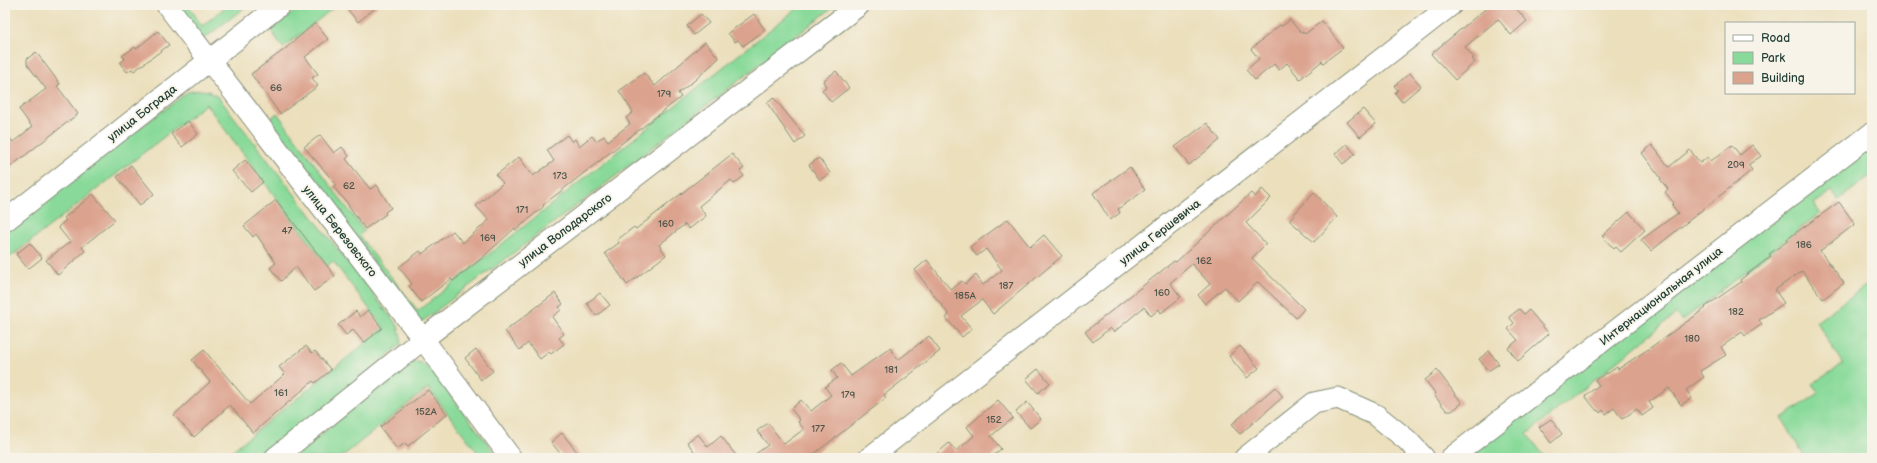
<svg xmlns="http://www.w3.org/2000/svg" width="1877" height="463" font-family="'Balsamiq Sans',sans-serif">
<style>
.green{fill:#89da9a;stroke:#548c67}
.building{fill:#dba28d}
.lines{fill:none;stroke-linecap:round;stroke-linejoin:round}
.minor-casing{stroke:#858e78;stroke-width:23}
.minor{stroke:#fff;stroke-width:21}
.labels{text-anchor:middle;stroke-width:3.5;stroke-linejoin:round;paint-order:stroke}
.number-label{font-size:10px;fill:#4e564a}
.street-label{font-size:12px;fill:#1f3d34;stroke:#f7f3e8}
</style>
<rect width="100%" height="100%" fill="#f7f3e8"/>
<filter id="ink" filterUnits="userSpaceOnUse"><feTurbulence type="fractalNoise" baseFrequency=".025" numOctaves="2"/><feDisplacementMap in="SourceGraphic" scale="8" xChannelSelector="R" yChannelSelector="G"/><feConvolveMatrix kernelMatrix="1 2 1 2 8 2 1 2 1" color-interpolation-filters="sRGB"/></filter>
<filter id="wash" filterUnits="userSpaceOnUse"><feTurbulence type="fractalNoise" baseFrequency=".012" numOctaves="4" result="noise"/><feDisplacementMap in="SourceGraphic" scale="16" xChannelSelector="R" yChannelSelector="G"/><feGaussianBlur stdDeviation="0.9" result="paint"/><feColorMatrix in="noise" values="0 0 0 0 0 0 0 0 0 0 0 0 0 0 0 0 0 1.4 0 .05"/><feComposite in="paint" operator="in"/></filter>
<g filter="url(#wash)">
<rect width="100%" height="100%" fill="#ebdfbc"/>
<path class="green" d="M174,5H188L202,26L228,5H248L201,41Z
M302,5H337L283,48L271,30Z
M801,5H836L613,178L424,320L418,322L269,120L277,113L364,231L359,236L418,311Z
M199,90L209,91L219,98L398,326L401,337V344L268,458H223L384,328L333,261L327,266L206,104L5,261V232L73,178L188,92Z
M1872,135V174L1839,200L1832,191L1814,204L1820,213L1682,321L1676,314L1527,434L1546,458H1451Z
M1872,281V458H1805L1782,418L1819,393L1812,384L1843,364L1816,322Z
M414,362H419L428,367L499,458H482L428,388L340,458H292L408,364Z"/>
<g id="blocks">
<path class="building" d="M344,5H379L358,22Z
M1490,5H1513L1527,21L1511,35L1498,19L1465,47L1474,58L1472,59L1475,62L1455,80L1431,54Z
M701,14L709,23L694,35L687,26Z
M754,14L765,30L743,46L738,40L735,42L728,33Z
M1290,20L1301,33L1303,32L1305,34L1322,21L1343,48L1323,63L1322,61L1300,79L1287,63L1279,70L1274,64L1255,80L1246,70L1259,59L1251,49L1280,25L1282,26Z
M315,23L328,39L305,57L318,74L312,78L318,86L280,114L251,74L285,49Z
M158,31L169,45L134,71L132,69L127,72L120,63L125,59L122,56L135,47L136,49Z
M705,42L719,58L695,80L678,93L681,97L543,205L544,206L516,230L515,228L482,258L453,281L451,279L421,302L409,286L412,284L399,267L420,251L422,254L453,231L463,243L489,220L476,206L503,183L496,175L519,157L533,176L554,161L547,150L567,135L572,142L575,139L579,146L592,136L596,141L604,136L608,141L630,124L626,118L633,112L619,91L644,73L655,86Z
M36,52L60,84L57,86L78,114L5,171V132L13,142L32,127L19,109L46,89L27,64V59Z
M836,71L849,88L831,102L822,90L826,87L823,81Z
M1410,73L1421,86L1402,102L1395,93L1398,90L1394,86Z
M774,98L805,136L795,144L767,103Z
M1363,109L1376,124L1360,137L1347,122Z
M188,121L198,134L182,147L171,134Z
M1207,123L1220,140L1189,165L1175,147Z
M320,135L334,153L342,147L349,156L346,159L370,189L377,185L391,208L385,212L386,214L365,229L345,200L333,187L336,184L304,147Z
M1347,144L1355,154L1343,164L1335,154Z
M1652,145L1669,167L1690,150L1700,163L1708,157L1711,161L1732,145L1740,155L1752,145L1761,156L1748,165L1752,170L1651,251L1641,240L1678,213L1672,205L1674,203L1665,192L1668,189L1660,179L1661,178L1642,153Z
M732,154L744,168L740,171L744,176L734,184L731,180L699,206L706,216L689,229L685,224L659,245L666,255L627,285L605,253L619,243L617,240L634,227L636,229Z
M819,158L830,173L820,180L809,165Z
M245,160L263,182L251,192L232,171Z
M131,165L154,194L140,205L117,177Z
M1130,167L1145,190L1118,209L1120,213L1110,220L1093,193Z
M1262,189L1271,198L1246,223L1266,244L1252,258L1304,309L1296,318L1258,282L1238,301L1225,287L1205,304L1198,295L1210,284L1192,264L1170,283L1181,297L1161,313L1159,309L1151,316L1144,307L1114,332L1110,328L1093,342L1085,332L1174,261L1176,262L1251,193L1255,197Z
M1314,192L1337,217L1314,242L1289,220Z
M93,194L115,220L82,247L85,251L58,275L46,260L70,242L58,227L66,220L64,218Z
M276,200L335,276L314,291L296,267L281,281L270,268L276,263L256,234L253,237L244,226Z
M1839,202L1855,224L1820,251L1844,283L1823,299L1802,271L1775,290L1784,303L1759,320L1762,324L1745,336L1742,332L1721,347L1726,355L1700,371L1704,377L1686,390L1692,398L1681,405L1669,388L1649,402L1653,408L1642,416L1637,409L1622,419L1614,408L1606,414L1603,410L1600,413L1598,410L1597,411L1585,396L1599,385L1595,380L1606,373L1607,374L1617,367L1618,369L1647,350L1706,308L1705,307L1741,282L1740,280L1771,256L1769,254L1788,241L1787,239Z
M1629,212L1645,230L1621,252L1616,247L1614,249L1602,236Z
M1008,219L1030,247L1044,235L1062,256L993,314L982,300L961,316L972,329L962,337L946,318L949,315L915,270L927,260L951,290L962,281L965,284L976,275L983,285L1002,270L986,249L977,256L970,247Z
M30,243L42,258L28,269L16,254Z
M555,293L563,304L559,307L561,310L552,317L564,334L559,338L564,344L551,354L549,352L540,359L528,343L520,350L505,331Z
M600,293L610,305L596,316L587,303Z
M1519,309L1524,314L1529,310L1549,334L1518,361L1508,348L1518,340L1508,329L1514,323L1509,317Z
M368,310L382,328L364,343L353,330L346,335L338,325L356,311L360,317Z
M929,336L940,351L884,395L886,398L809,458H750L768,445L757,431L768,423L784,444L804,429L798,422L800,420L791,409L801,400L811,411L831,395L825,387L837,378L832,370L841,363L851,376L890,348L898,360Z
M306,346L312,353L315,351L331,370L315,383L313,381L253,433L230,405L194,437L174,415L210,382L192,360L204,350L250,404L285,374L279,367Z
M1240,346L1259,368L1247,378L1229,356Z
M476,349L493,371L481,380L465,358Z
M1489,351L1499,364L1488,371L1479,359Z
M1038,369L1050,383L1038,393L1026,379Z
M1437,370L1462,403L1452,411H1447L1434,395L1436,394L1425,380Z
M1275,387L1283,397L1240,434L1231,425Z
M428,390L447,414L408,446L405,443L397,449L380,427Z
M998,400L1013,418L991,436L1001,449L990,458H932L949,443L956,451L974,436L967,427Z
M1027,402L1041,419L1030,428L1016,412Z
M1551,419L1562,434L1551,443L1539,427Z
M562,433L582,458H564L551,442Z
M698,434L708,447L721,436L738,458H693L697,455L687,442Z"/>
</g>
</g>
<g filter="url(#ink)">
<use href="#blocks" fill-opacity="0" stroke="#858e78" stroke-width="1"/>
<g class="lines">
<defs>
<path id="minor" d="M167,5L423,339L511,458
M5,221L280,5
M275,458L423,339L859,5
M869,458L1451,5
M1245,458L1314,403L1338,398L1376,415L1407,440L1424,458
M1451,458L1872,133"/>
</defs>
<use href="#minor" class="minor-casing"/>
<use href="#minor" class="minor"/>
</g>
</g>
<g class="labels">
<g class="number-label">
<text x="276" y="91">66</text>
<text x="664" y="97">179</text>
<text x="1736" y="168">209</text>
<text x="560" y="179">173</text>
<text x="349" y="189">62</text>
<text x="522" y="213">171</text>
<text x="666" y="227">160</text>
<text x="287" y="234">47</text>
<text x="488" y="241">169</text>
<text x="1804" y="248">186</text>
<text x="1204" y="264">162</text>
<text x="1006" y="289">187</text>
<text x="1162" y="296">160</text>
<text x="965" y="299">185А</text>
<text x="1736" y="315">182</text>
<text x="1692" y="342">180</text>
<text x="891" y="373">181</text>
<text x="281" y="396">161</text>
<text x="848" y="398">179</text>
<text x="426" y="415">152А</text>
<text x="994" y="423">152</text>
<text x="818" y="432">177</text>
</g>
<g class="street-label">
<text transform="translate(142 113) rotate(-38)" y="4">улица Бограда</text>
<text transform="translate(565 230) rotate(-37)" y="4">улица Володарского</text>
<text transform="translate(340 231) rotate(52)" y="4">улица Березовского</text>
<text transform="translate(1160 232) rotate(-38)" y="4">улица Гершевича</text>
<text transform="translate(1661 296) rotate(-38)" y="4">Интернациональная улица</text>
</g>
</g>
<rect width="1877" height="463" fill="none" stroke="#f7f3e8" stroke-width="20"/>
<rect x="1725" y="22" width="130" height="72" fill="#f7f3e8" stroke="#a1aaa0"/>
<rect x="1733" y="35" width="20" height="6" fill="#ffffff" stroke="#a1aaa0"/>
<text x="1761" y="42" font-size="12" fill="#1f3d34">Road</text>
<rect x="1733" y="52" width="20" height="12" fill="#89da9a" stroke="#a1aaa0"/>
<text x="1761" y="62" font-size="12" fill="#1f3d34">Park</text>
<rect x="1733" y="72" width="20" height="12" fill="#dba28d" stroke="#a1aaa0"/>
<text x="1761" y="82" font-size="12" fill="#1f3d34">Building</text>
</svg>
